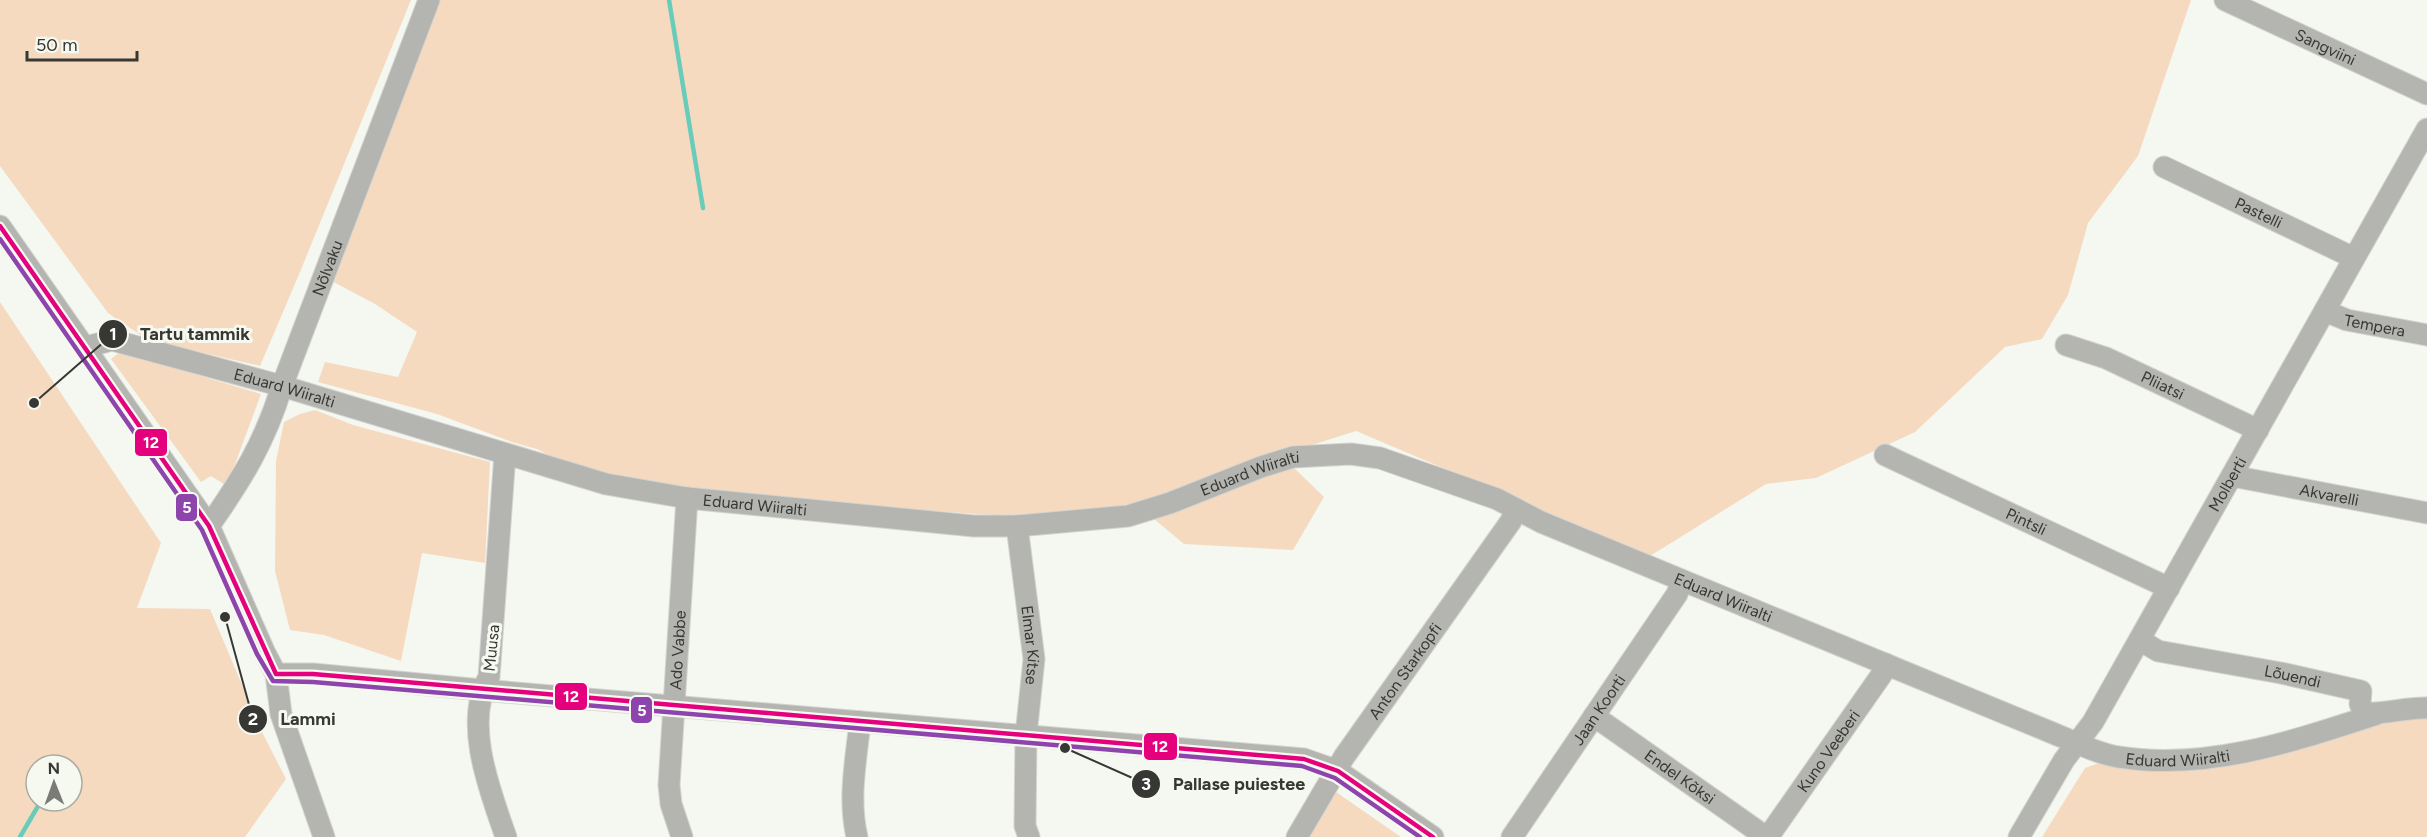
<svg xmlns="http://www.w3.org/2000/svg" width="2427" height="837" font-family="Figtree,sans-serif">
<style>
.green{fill:#f5dac0;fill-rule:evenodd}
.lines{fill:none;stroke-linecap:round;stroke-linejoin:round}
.stream{stroke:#68ccba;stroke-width:4.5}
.minor-casing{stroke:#d3d4d0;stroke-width:23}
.minor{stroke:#b4b4b1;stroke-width:21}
.bus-1-casing{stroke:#f6f9ef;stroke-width:9}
.bus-2-casing{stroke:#f6f9ef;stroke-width:9}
.bus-1{stroke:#e5007d;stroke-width:4.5}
.bus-2{stroke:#8e44ad;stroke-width:4.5}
.labels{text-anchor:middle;stroke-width:6;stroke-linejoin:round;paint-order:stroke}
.street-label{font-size:16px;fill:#373834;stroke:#f6f9ef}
.leader{fill:none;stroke:#373834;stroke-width:2}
.callout-dot{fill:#373834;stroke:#f6f9ef;stroke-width:2}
.mark-label{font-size:18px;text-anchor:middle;font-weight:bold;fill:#fff}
.callout-label{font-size:18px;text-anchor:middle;font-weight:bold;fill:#373834;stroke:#f6f9ef;stroke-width:6;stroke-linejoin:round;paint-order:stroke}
.line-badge{stroke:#f6f9ef;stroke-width:2}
.badge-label{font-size:16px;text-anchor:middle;font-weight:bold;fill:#fff}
</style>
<rect width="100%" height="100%" fill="#f5f7f1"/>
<path class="green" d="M0,0H411L300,272L260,366L148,340L108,313L0,166Z
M433,0H2191L2138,156L2088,223L2068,295L2042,339L2005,347L1915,432L1816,478L1766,484L1650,556L1356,431L1274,457L1291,465L1324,497L1293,550L1184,544L1141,508L1158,501L1046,514L992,515L776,500L609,478L560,461L537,449L515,443L437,414L318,382L325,362L398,377L417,332L375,304L328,279Z
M0,302L161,543L137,608L210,609L262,732L286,779L245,837H0ZM36,765H72V801H36Z
M120,352L261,394L227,486L211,476L201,482L111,359Z
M315,410L353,425L490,462L485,563L422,553L401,661L324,635L290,630L275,571L276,461L284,422L300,414Z
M2427,708V837H2042L2085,768L2116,757L2153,761Z
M1336,792L1401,837H1305Z"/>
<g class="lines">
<path class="stream" d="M669,0L703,208
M62,765L63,763
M20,837L41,801"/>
<defs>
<g id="minor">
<path id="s1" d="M2225,0L2427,94"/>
<path id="s2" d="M2164,167L2354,258"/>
<path d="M0,226L209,526L264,651L276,674L281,714L324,837"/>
<path id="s3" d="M2325,311L2347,320L2427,335"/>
<path id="s4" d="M2066,345L2106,358L2258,430"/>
<path id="s5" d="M86,347L112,340L282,386L606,484L687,498L974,526H1017L1128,516L1170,503L1261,467L1293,457L1351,454L1380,458L1497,499L1541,522L2055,734C2075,742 2098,754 2119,757C2207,771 2294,741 2377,714"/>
<path d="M505,454L489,677C463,723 490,791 506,837"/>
<path id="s6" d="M1885,455L2169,588"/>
<path id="s7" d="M2232,476L2427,513"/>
<path id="s8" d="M209,526C242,479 265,442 282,386L429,0"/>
<path id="s9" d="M1017,526L1034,659L1026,735L1025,826L1029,837"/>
<path id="s10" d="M2140,640L2158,651L2281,673L2361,691L2360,704L2364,713C2385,715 2405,707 2427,708"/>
<path d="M276,674H313L482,690L1304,759L1338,771L1433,837"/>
<path id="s11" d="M1594,716L1766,837"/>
<path id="s12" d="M682,837L671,804L669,785L687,498"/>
<path d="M857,837C848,799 856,760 860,722"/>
<path id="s13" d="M1297,837L1344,757L1511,521L1516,509"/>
<path id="s14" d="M1512,837L1677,594L1682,581"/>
<path id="s15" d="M1768,837L1882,674L1886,664"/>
<path id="s16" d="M2019,837L2064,760L2093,722L2427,129"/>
</g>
</defs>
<use href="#minor" class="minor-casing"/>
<use href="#minor" class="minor"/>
<defs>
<path id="bus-1" d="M0,226L209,526L276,674
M276,674H313L1304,759L1338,771L1433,837"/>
<path id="bus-2" d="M0,239L202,530L257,654L273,681L313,682L1302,766L1335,778L1420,837"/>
</defs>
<use href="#bus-1" class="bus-1-casing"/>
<use href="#bus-2" class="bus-2-casing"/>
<use href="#bus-1" class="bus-1"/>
<use href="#bus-2" class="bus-2"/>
</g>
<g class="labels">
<g class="street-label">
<text dy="6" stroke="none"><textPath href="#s1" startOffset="111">Sangviini</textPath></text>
<text dy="6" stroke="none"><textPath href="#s2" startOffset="105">Pastelli</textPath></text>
<text dy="6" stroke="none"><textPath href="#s8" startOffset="285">Nõlvaku</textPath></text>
<text dy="6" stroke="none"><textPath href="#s3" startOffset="52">Tempera</textPath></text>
<text dy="6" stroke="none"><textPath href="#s4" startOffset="105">Pliiatsi</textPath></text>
<text dy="6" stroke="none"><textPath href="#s5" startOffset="206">Eduard Wiiralti</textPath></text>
<text dy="6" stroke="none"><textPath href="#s5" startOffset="1196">Eduard Wiiralti</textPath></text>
<text dy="6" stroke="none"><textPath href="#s16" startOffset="410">Molberti</textPath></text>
<text dy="6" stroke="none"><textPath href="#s7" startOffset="99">Akvarelli</textPath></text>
<text dy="6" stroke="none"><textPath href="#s5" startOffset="692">Eduard Wiiralti</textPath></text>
<text dy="6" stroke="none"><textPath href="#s6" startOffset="156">Pintsli</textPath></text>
<text dy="6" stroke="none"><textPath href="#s5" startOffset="1700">Eduard Wiiralti</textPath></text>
<text dy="6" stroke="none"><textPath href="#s9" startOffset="120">Elmar Kitse</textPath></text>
<text transform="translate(491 648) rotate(-84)" y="6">Muusa</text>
<text dy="6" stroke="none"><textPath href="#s12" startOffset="189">Ado Vabbe</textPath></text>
<text dy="6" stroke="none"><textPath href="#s13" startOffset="198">Anton Starkopfi</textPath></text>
<text dy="6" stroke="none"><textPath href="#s10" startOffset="158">Lõuendi</textPath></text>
<text dy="6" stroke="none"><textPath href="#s14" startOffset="154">Jaan Koorti</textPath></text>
<text dy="6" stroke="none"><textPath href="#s15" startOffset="105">Kuno Veeberi</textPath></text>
<text dy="6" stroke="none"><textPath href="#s5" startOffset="2186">Eduard Wiiralti</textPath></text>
<text dy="6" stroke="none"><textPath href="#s11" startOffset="105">Endel Kõksi</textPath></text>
</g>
</g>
<path class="leader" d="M34 403L113 334M225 617L253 719M1065 748L1146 784"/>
<g class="callout-dot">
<circle cx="34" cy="403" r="6"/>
<circle cx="225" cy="617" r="6"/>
<circle cx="1065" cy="748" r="6"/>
<circle cx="113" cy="334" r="15"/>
<circle cx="253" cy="719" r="15"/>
<circle cx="1146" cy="784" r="15"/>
</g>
<g class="mark-label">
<text x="113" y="340">1</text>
<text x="253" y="725">2</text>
<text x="1146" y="790">3</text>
</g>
<g class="callout-label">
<text x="195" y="340">Tartu tammik</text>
<text x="308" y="725">Lammi</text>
<text x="1239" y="790">Pallase puiestee</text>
</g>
<g class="line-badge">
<rect x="134" y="428" width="34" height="29" rx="6" fill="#e5007d"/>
<rect x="175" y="493" width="23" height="29" rx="6" fill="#8e44ad"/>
<rect x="554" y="682" width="34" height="29" rx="6" fill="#e5007d"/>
<rect x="630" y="696" width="23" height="28" rx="6" fill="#8e44ad"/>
<rect x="1143" y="732" width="35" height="29" rx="6" fill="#e5007d"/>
</g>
<g class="badge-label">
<text x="151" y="448">12</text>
<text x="187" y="513">5</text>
<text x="571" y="702">12</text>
<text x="642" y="716">5</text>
<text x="1160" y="752">12</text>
</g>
<g transform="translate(54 783) rotate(359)"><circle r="28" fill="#f6f9ef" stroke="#aaaca4" stroke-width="1.5"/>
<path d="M0-4.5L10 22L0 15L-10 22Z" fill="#7a7b76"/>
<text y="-9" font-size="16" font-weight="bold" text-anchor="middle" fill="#373834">N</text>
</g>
<path d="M27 51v9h110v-9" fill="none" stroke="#373834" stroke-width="3"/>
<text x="36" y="51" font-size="18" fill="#373834" stroke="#f6f9ef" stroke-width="4.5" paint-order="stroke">50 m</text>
</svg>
